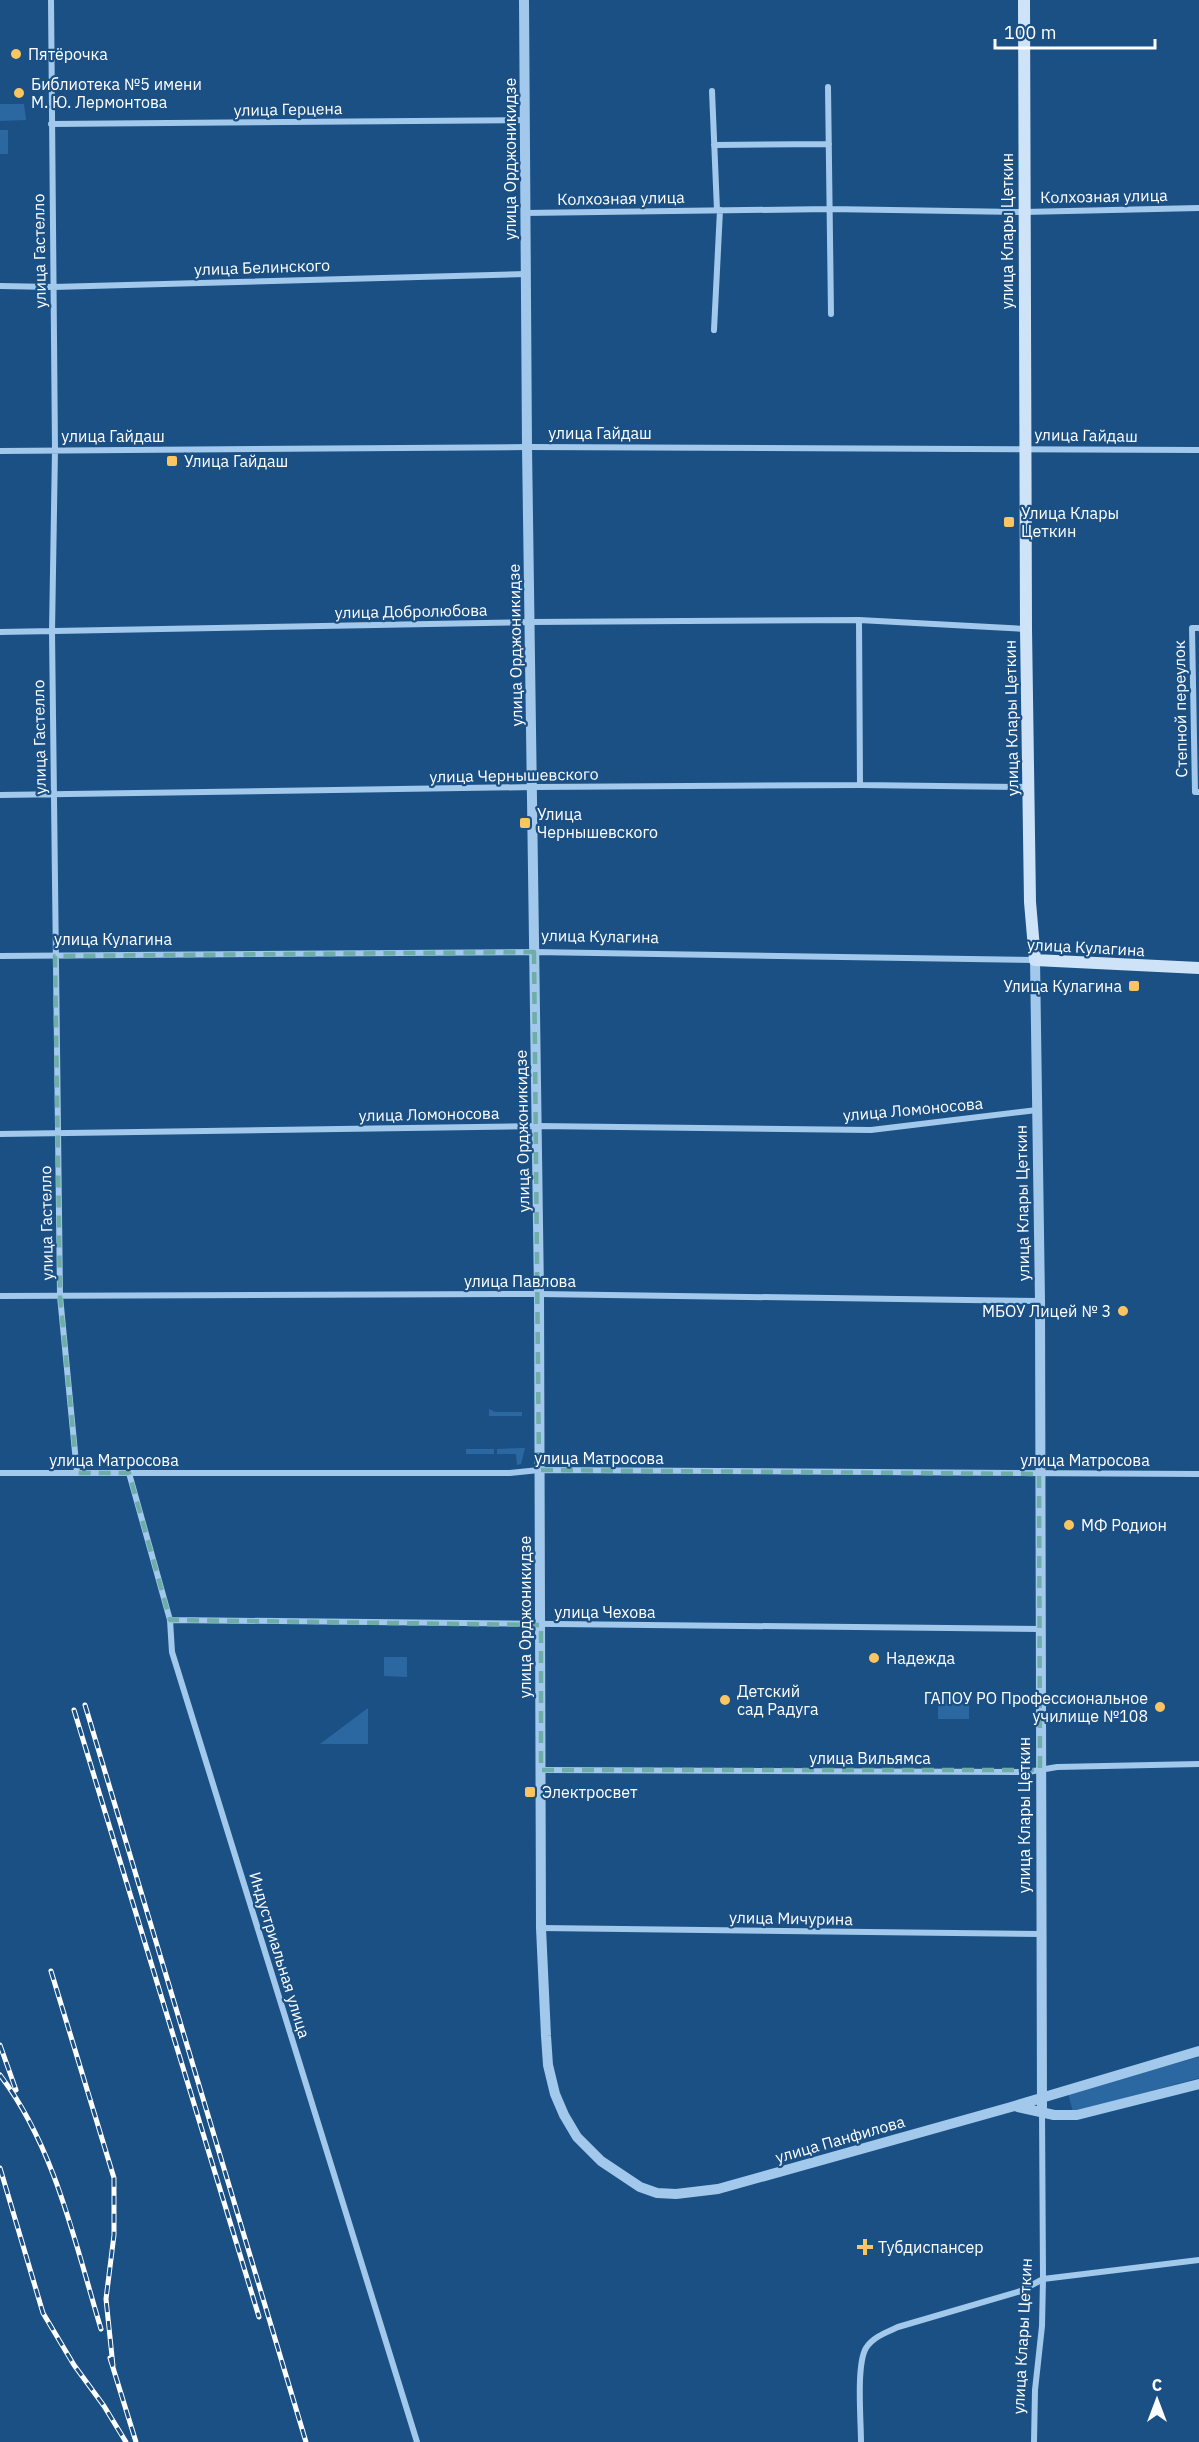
<svg xmlns="http://www.w3.org/2000/svg" width="1199" height="2442" font-family="'IBM Plex Sans',sans-serif">
<style>
.green{fill:#2b68a2}
.lines{fill:none;stroke-linecap:round;stroke-linejoin:round}
.minor{stroke:#a2c8eb;stroke-width:6}
.tertiary{stroke:#a2c8eb;stroke-width:10}
.secondary{stroke:#cee3f8;stroke-width:12}
.rail-casing{stroke:#fff;stroke-width:5}
.rail{stroke:#1b5085;stroke-width:3;stroke-dasharray:9;stroke-linecap:butt}
.marked{fill:none;stroke:#6fada8;stroke-width:4.5;stroke-dasharray:12 8;stroke-linejoin:round}
.poi-dot{fill:#fcc55f;stroke:#1b5085;stroke-width:2}
.labels{text-anchor:middle;stroke-width:4.5;stroke-linejoin:round;paint-order:stroke}
.poi-label{font-size:16px;fill:#fff;stroke:#1b5085;text-anchor:start}
.street-label{font-size:16px;fill:#fff;stroke:#1b5085}
</style>
<rect width="100%" height="100%" fill="#1b5085"/>
<path class="green" d="M0,104H24L26,120L0,121Z
M0,130H8V154H0Z
M489,1409L495,1412H522V1416H489Z
M525,1448L521,1464L517,1465L516,1454H497V1449Z
M466,1449H494V1454H466Z
M384,1657H407V1677L384,1676Z
M938,1695H969V1719H938Z
M368,1708V1744H320Z
M1199,2057V2078L1073,2112L1068,2093Z"/>
<g class="lines">
<path class="minor" d="M51,0L55,450L52,632L60,1296L77,1473
M828,87L831,314
M712,91L717,210
M51,124L525,120
M714,145L829,144
M525,213L829,209L1024,212L1199,208
M0,286L53,287L526,274
M714,330L720,210
M0,451L527,447L1199,450
M859,620L860,785
M1199,628H1192L1195,792H1199
M0,632L530,622L859,620L1026,629
M0,795L534,787L860,785L1028,787
M0,956L534,952L1035,960
M0,1134L537,1126L871,1130L1037,1110
M0,1296L539,1294L1040,1301
M0,1473H510L539,1470L1199,1474
M129,1473L170,1620L172,1652L417,2442
M170,1620L1040,1629
M541,1770L1028,1772L1057,1767L1199,1764
M541,1928L1041,1934
M861,2442C861,2420 856,2365 866,2348C873,2337 887,2332 898,2327L1021,2291L1043,2279L1199,2260
M1034,2442L1035,2390L1042,2326L1043,2279L1042,2112"/>
<path class="tertiary" d="M524,0L527,447L539,1294L541,1928L546,2036L548,2065L555,2094L564,2115L577,2137L601,2161L640,2187L657,2193L676,2194L718,2189L1011,2107L1199,2051
M1035,960L1040,1301L1042,2111
M1018,2107L1054,2115H1077L1199,2084"/>
<path class="secondary" d="M1024,0L1026,629L1030,902L1035,960L1199,968"/>
<defs>
<path id="rail" d="M85,1705L306,2442
M74,1710L259,2317
M51,1971L114,2178V2235L106,2299L113,2366
M0,2045L16,2090
M0,2075C55,2147 75,2243 101,2329
M0,2168L43,2313L74,2365L104,2406L126,2442
M110,2358L136,2442"/>
</defs>
<use href="#rail" class="rail-casing"/>
<use href="#rail" class="rail"/>
</g>
<path class="marked" d="M534,952L539,1470L1039,1474L1040,1770H541V1625L170,1620L129,1473H77L60,1296L55,956Z"/>
<g class="poi-dot">
<circle cx="16" cy="54" r="6"/>
<circle cx="19" cy="93" r="6"/>
<rect x="166" y="455" width="12" height="12" rx="3"/>
<rect x="1003" y="516" width="12" height="12" rx="3"/>
<rect x="519" y="817" width="12" height="12" rx="3"/>
<rect x="1128" y="980" width="12" height="12" rx="3"/>
<circle cx="1123" cy="1311" r="6"/>
<circle cx="1069" cy="1525" r="6"/>
<circle cx="874" cy="1658" r="6"/>
<circle cx="725" cy="1700" r="6"/>
<circle cx="1160" cy="1707" r="6"/>
<rect x="524" y="1786" width="12" height="12" rx="3"/>
<path d="M862 2238h6v6h6v6h-6v6h-6v-6h-6v-6h6z"/>
</g>
<g class="labels">
<g class="poi-label">
<text x="28" y="60">Пятёрочка</text>
<text x="31" y="90">Библиотека №5 имени<tspan x="31" dy="18">М. Ю. Лермонтова</tspan></text>
<text x="184" y="467">Улица Гайдаш</text>
<text x="1021" y="519">Улица Клары<tspan x="1021" dy="18">Цеткин</tspan></text>
<text x="537" y="820">Улица<tspan x="537" dy="18">Чернышевского</tspan></text>
<text x="1122" y="992" text-anchor="end">Улица Кулагина</text>
<text x="1111" y="1317" text-anchor="end">МБОУ Лицей № 3</text>
<text x="1081" y="1531">МФ Родион</text>
<text x="886" y="1664">Надежда</text>
<text x="737" y="1697">Детский<tspan x="737" dy="18">сад Радуга</tspan></text>
<text x="1148" y="1704" text-anchor="end">ГАПОУ РО Профессиональное<tspan x="1148" dy="18">училище №108</tspan></text>
<text x="542" y="1798">Электросвет</text>
<text x="878" y="2253">Тубдиспансер</text>
</g>
<g class="street-label">
<text transform="translate(288 109) rotate(-1)" y="6">улица Герцена</text>
<text transform="translate(510 159) rotate(-90)" y="6">улица Орджоникидзе</text>
<text transform="translate(1104 196) rotate(-1)" y="6">Колхозная улица</text>
<text transform="translate(621 198) rotate(-1)" y="6">Колхозная улица</text>
<text transform="translate(1007 231) rotate(-90)" y="6">улица Клары Цеткин</text>
<text transform="translate(39 251) rotate(-91)" y="6">улица Гастелло</text>
<text transform="translate(262 267) rotate(-2)" y="6">улица Белинского</text>
<text x="600" y="439">улица Гайдаш</text>
<text transform="translate(1086 435) rotate(1)" y="6">улица Гайдаш</text>
<text x="113" y="442">улица Гайдаш</text>
<text transform="translate(411 611) rotate(-1)" y="6">улица Добролюбова</text>
<text transform="translate(515 645) rotate(-91)" y="6">улица Орджоникидзе</text>
<text transform="translate(1180 709) rotate(-91)" y="6">Степной переулок</text>
<text transform="translate(1011 718) rotate(-91)" y="6">улица Клары Цеткин</text>
<text transform="translate(39 737) rotate(-91)" y="6">улица Гастелло</text>
<text transform="translate(514 775) rotate(-1)" y="6">улица Чернышевского</text>
<text transform="translate(600 936) rotate(1)" y="6">улица Кулагина</text>
<text x="113" y="945">улица Кулагина</text>
<text transform="translate(1086 947) rotate(3)" y="6">улица Кулагина</text>
<text transform="translate(913 1109) rotate(-5)" y="6">улица Ломоносова</text>
<text transform="translate(429 1114) rotate(-1)" y="6">улица Ломоносова</text>
<text transform="translate(522 1131) rotate(-91)" y="6">улица Орджоникидзе</text>
<text transform="translate(1022 1203) rotate(-91)" y="6">улица Клары Цеткин</text>
<text transform="translate(46 1223) rotate(-91)" y="6">улица Гастелло</text>
<text x="520" y="1287">улица Павлова</text>
<text x="599" y="1464">улица Матросова</text>
<text x="114" y="1466">улица Матросова</text>
<text x="1085" y="1466">улица Матросова</text>
<text x="605" y="1618">улица Чехова</text>
<text transform="translate(525 1617) rotate(-90)" y="6">улица Орджоникидзе</text>
<text x="870" y="1764">улица Вильямса</text>
<text transform="translate(1024 1815) rotate(-90)" y="6">улица Клары Цеткин</text>
<text transform="translate(791 1918) rotate(1)" y="6">улица Мичурина</text>
<text transform="translate(280 1955) rotate(73)" y="6">Индустриальная улица</text>
<text transform="translate(840 2139) rotate(-16)" y="6">улица Панфилова</text>
<text transform="translate(1022 2336) rotate(-87)" y="6">улица Клары Цеткин</text>
</g>
</g>
<g transform="translate(1157 2400)" stroke="#1b5085" stroke-width="4.5" paint-order="stroke">
<path d="M0-4.5L10 22L0 15L-10 22Z" fill="#ffffff"/>
<text y="-9" font-size="16" font-weight="bold" text-anchor="middle" fill="#ffffff">С</text>
</g>
<path d="M995 39v9h160v-9" fill="none" stroke="#ffffff" stroke-width="3"/>
<text x="1004" y="39" font-size="18" fill="#ffffff" stroke="#1b5085" stroke-width="4.5" paint-order="stroke">100 m</text>
</svg>
